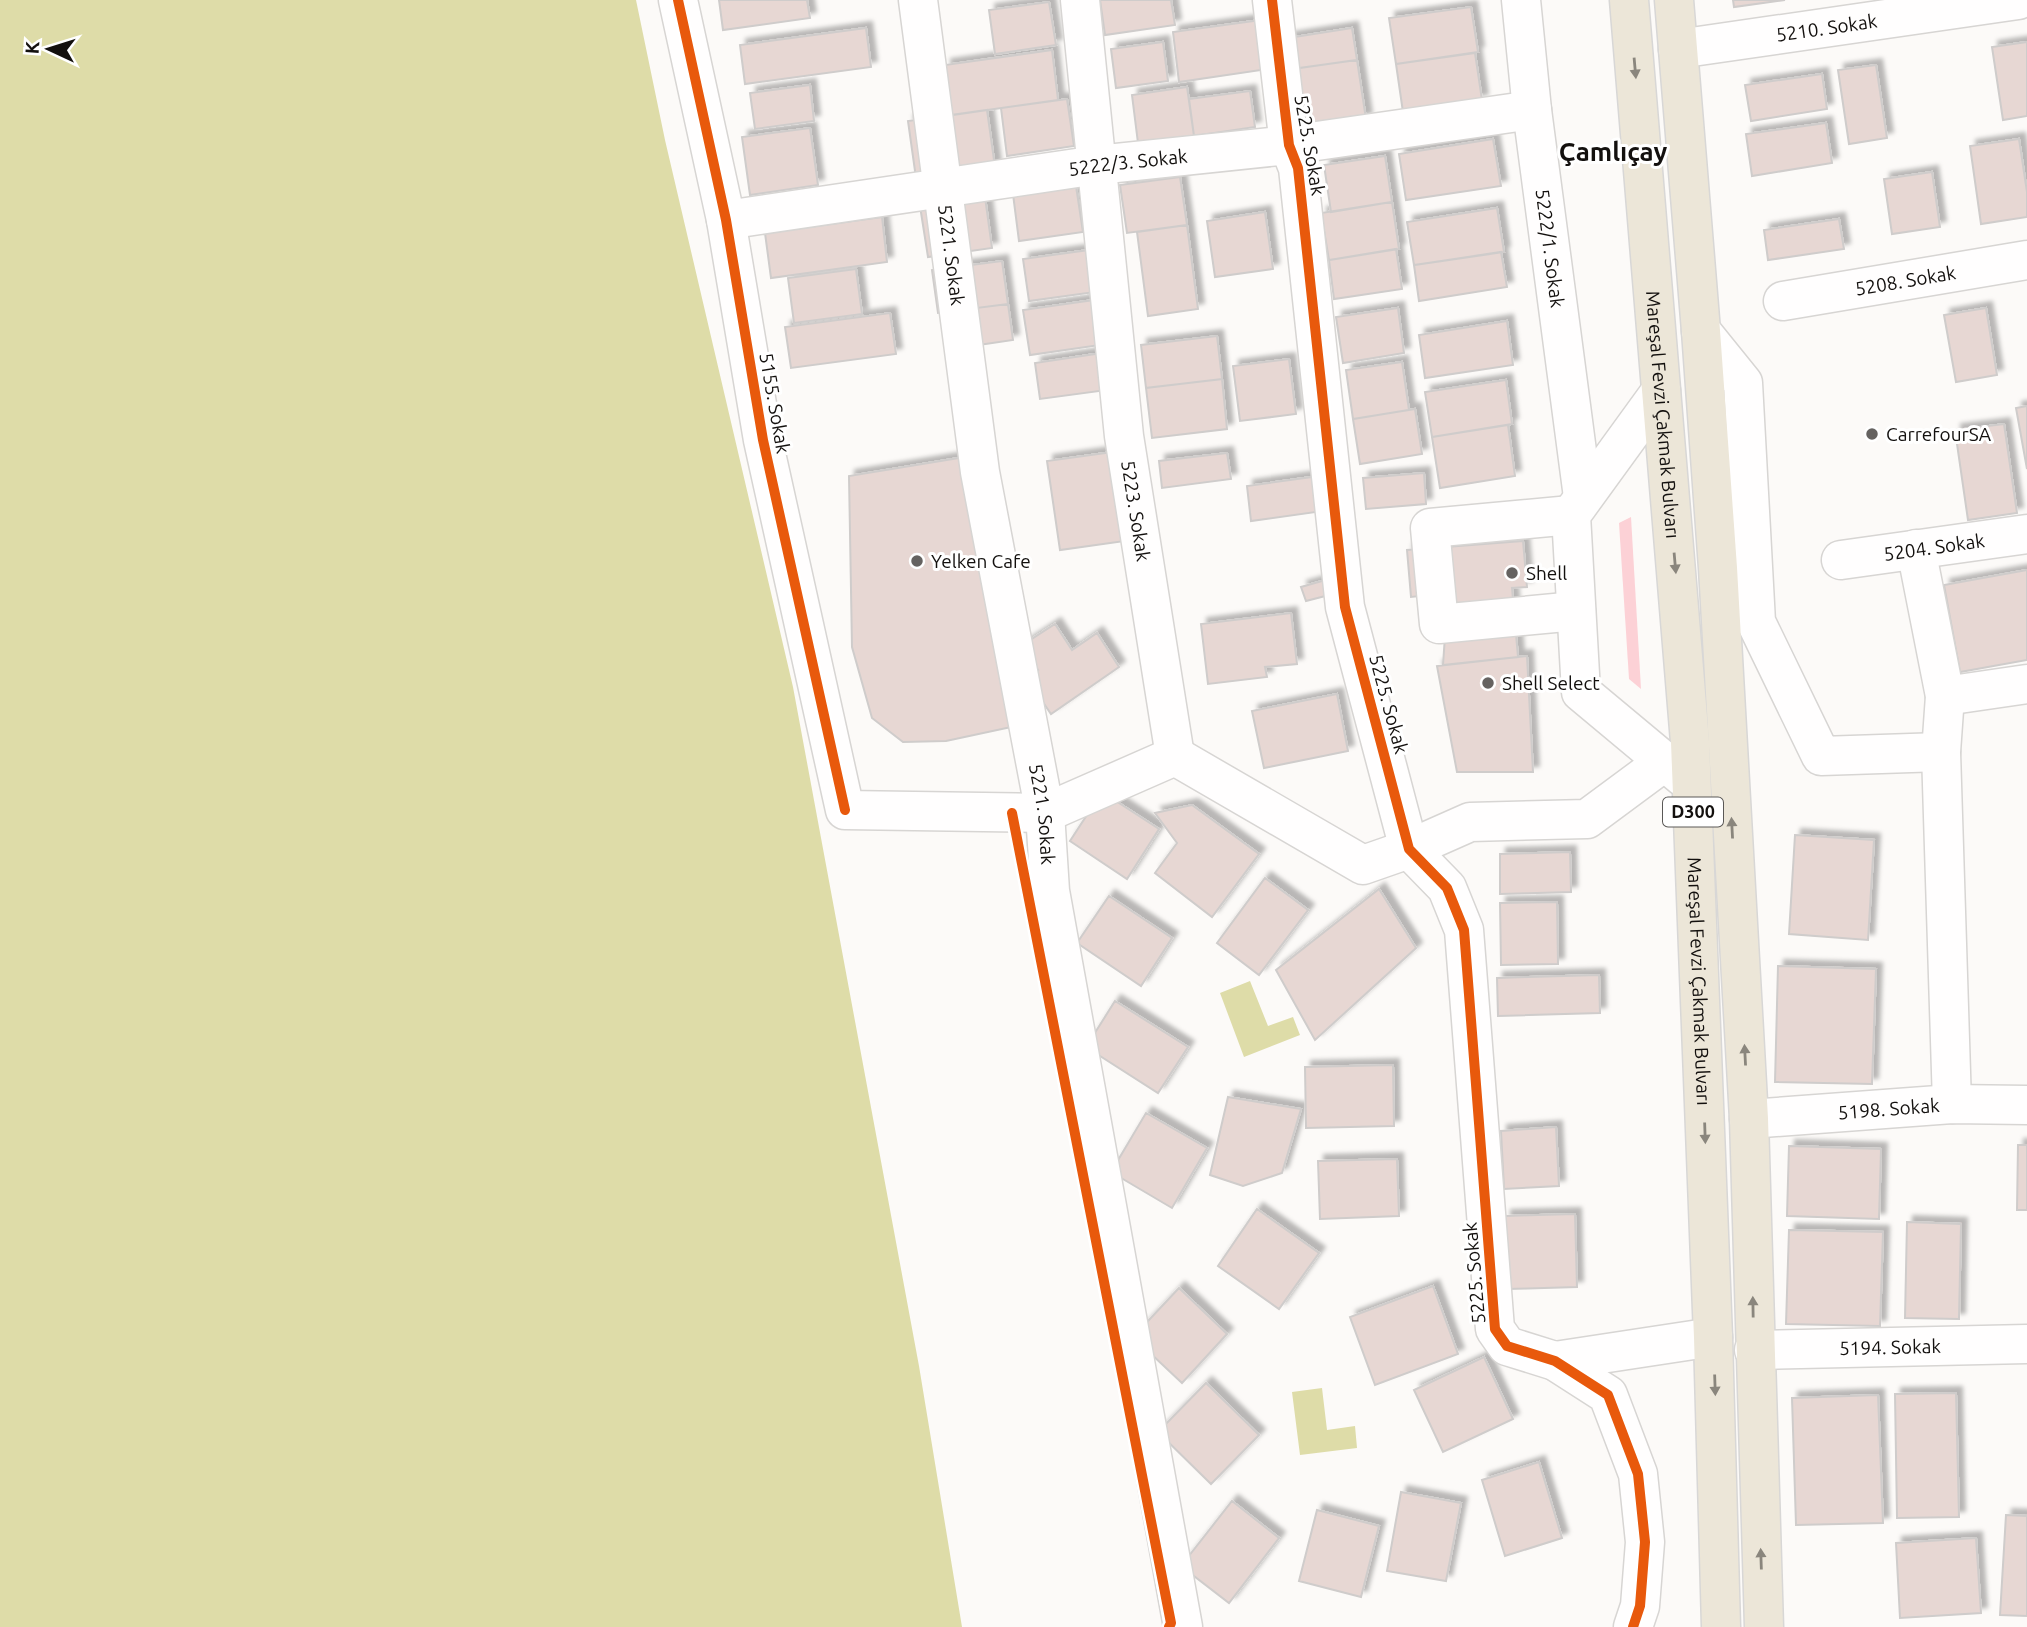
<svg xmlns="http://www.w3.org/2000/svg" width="2027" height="1627" font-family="Ubuntu,sans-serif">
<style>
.green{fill:#fcd1d6}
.water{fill:#dedca8}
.building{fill:#e7d7d3;stroke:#cfcccb;stroke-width:2;filter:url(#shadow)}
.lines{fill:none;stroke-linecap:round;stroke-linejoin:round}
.minor-casing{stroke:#d7d5d3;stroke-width:41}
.highway-casing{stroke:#d8d7d6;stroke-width:41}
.minor{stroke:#fffefe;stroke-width:38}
.highway{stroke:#ece6d8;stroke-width:38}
.cycleway-casing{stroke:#fff;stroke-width:15}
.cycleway{stroke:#e8590c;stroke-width:10}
.oneway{fill:#8a867d}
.poi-dot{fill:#656260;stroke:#fff;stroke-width:2.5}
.labels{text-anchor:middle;stroke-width:6;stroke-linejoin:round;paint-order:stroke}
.shield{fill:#fff;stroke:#5a5856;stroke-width:2}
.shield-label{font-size:18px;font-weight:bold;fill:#13100e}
.street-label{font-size:19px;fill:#13100e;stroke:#fff}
.poi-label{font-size:19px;fill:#13100e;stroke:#fff;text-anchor:start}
.district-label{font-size:26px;font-weight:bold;fill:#13100e;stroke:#fff}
</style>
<defs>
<filter id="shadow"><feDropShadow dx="6" dy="-6" stdDeviation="2" flood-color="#0004"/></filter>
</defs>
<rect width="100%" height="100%" fill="#fcfaf8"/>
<path class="green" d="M1631,517L1641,689L1629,679L1619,523Z"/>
<path class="water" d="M0,0H636L665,140L793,687L919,1366L962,1627H0Z
M1250,981L1268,1026L1293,1017L1300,1035L1244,1057L1220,993Z
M1322,1388L1327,1430L1355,1426L1357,1448L1300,1455L1292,1392Z"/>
<path class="building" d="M719,0H807L810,18L723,30Z
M1100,0H1171L1175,25L1105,35Z
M1733,0H1785L1734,7Z
M1049,2L1056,45L995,54L989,10Z
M1471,7L1478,52L1396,64L1389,18Z
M1261,20L1268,69L1179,82L1173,32Z
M866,28L871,67L745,84L740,45Z
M1352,28L1357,60L1292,69L1288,38Z
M1163,42L1168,81L1116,88L1111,49Z
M2027,42V116L2003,120L1992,47Z
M1052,50L1058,100L952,115L945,65Z
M1475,53L1482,100L1403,112L1396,64Z
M1357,60L1366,119L1301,128L1292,69Z
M1876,65L1887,138L1849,144L1838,70Z
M1822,74L1827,109L1751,121L1745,85Z
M810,85L814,121L755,129L750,93Z
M1187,87L1194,136L1138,143L1132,95Z
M1250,91L1255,127L1194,136L1189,99Z
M1067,99L1074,146L1007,156L1001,108Z
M987,110L995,167L916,178L908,121Z
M1826,123L1832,163L1752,176L1746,134Z
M810,128L818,185L750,195L742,137Z
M1493,139L1501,186L1406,200L1399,154Z
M2019,139L2027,192V217L1981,224L1970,146Z
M1385,156L1392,202L1331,212L1324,165Z
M1932,172L1940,227L1892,234L1884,179Z
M1180,177L1187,225L1127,233L1120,185Z
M1076,186L1083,232L1019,241L1013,194Z
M985,197L992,248L928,257L920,206Z
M1392,202L1399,249L1329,260L1321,213Z
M1497,208L1504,252L1414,265L1407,222Z
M1265,212L1273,269L1215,277L1207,221Z
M882,217L887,262L771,278L765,233Z
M1839,219L1844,249L1768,260L1764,230Z
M1187,225L1198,309L1148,316L1137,232Z
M1396,249L1402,289L1334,299L1329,260Z
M1089,250L1095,292L1029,301L1023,259Z
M1501,252L1507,287L1419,301L1414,265Z
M1002,261L1008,304L938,313L932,270Z
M856,269L862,314L794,323L788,278Z
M1094,300L1100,345L1030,355L1023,310Z
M1008,304L1013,340L958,348L952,311Z
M1398,308L1404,353L1343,363L1336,317Z
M1986,308L1997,375L1956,382L1944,315Z
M890,313L896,354L791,368L785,327Z
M1507,321L1513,365L1425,378L1419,335Z
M1217,336L1222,379L1146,388L1141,345Z
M1102,353L1107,390L1040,399L1035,363Z
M1289,359L1296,414L1240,421L1233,366Z
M1402,362L1409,410L1353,419L1346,370Z
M1222,379L1227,429L1152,438L1146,388Z
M1506,380L1512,424L1432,437L1425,392Z
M2027,406V469L2016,408Z
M1415,409L1422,454L1360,464L1353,419Z
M2004,424L2017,513L1968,520L1955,430Z
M1508,425L1515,476L1440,488L1432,437Z
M1120,451L1132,540L1060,550L1047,461Z
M1227,453L1231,479L1162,488L1159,461Z
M965,457L1016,726L946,741L903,742L872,718L852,647L849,476Z
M1424,473L1426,504L1366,509L1363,478Z
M1312,477L1316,512L1251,521L1247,486Z
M1523,541L1527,587L1512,588L1518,657L1443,665L1448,593L1411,597L1407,550Z
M2027,570V660L1960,672L1944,585Z
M1329,579L1333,594L1306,601L1301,587Z
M1291,613L1297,664L1265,667L1267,677L1208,684L1201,624Z
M1055,624L1072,650L1097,633L1119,667L1051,714L1026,677L1038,670L1021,646Z
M1527,656L1533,772H1457L1437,666Z
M1337,694L1348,751L1264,768L1252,711Z
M1102,792L1159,829L1127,879L1070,841Z
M1192,805L1259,854L1212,917L1155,873L1177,843L1155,813Z
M1795,835L1874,840L1868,940L1789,934Z
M1570,852L1571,892L1500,894V854Z
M1265,878L1308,910L1259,975L1217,943Z
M1379,889L1416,948L1315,1040L1276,970Z
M1109,896L1172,938L1141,986L1077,943Z
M1557,902L1558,964L1501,965L1500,903Z
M1778,966L1876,969L1872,1084L1775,1082Z
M1599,975L1600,1013L1498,1016L1497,978Z
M1115,1001L1188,1047L1158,1093L1086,1047Z
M1393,1065L1394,1126L1306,1128L1305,1067Z
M1228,1097L1301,1109L1282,1173L1243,1186L1210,1175Z
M1146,1113L1207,1148L1172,1208L1111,1172Z
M1556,1127L1559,1186L1504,1189L1501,1131Z
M2018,1145H2027V1210H2017Z
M1789,1146L1881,1149L1879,1219L1787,1216Z
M1397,1159L1399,1216L1320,1219L1318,1161Z
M1257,1209L1319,1253L1279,1309L1218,1266Z
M1575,1214L1577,1287L1507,1289L1505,1216Z
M1907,1222L1961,1224L1959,1319L1905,1318Z
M1789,1230L1883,1232L1880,1326L1786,1324Z
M1433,1286L1458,1354L1375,1385L1350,1317Z
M1179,1288L1227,1334L1182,1383L1133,1337Z
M1484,1357L1513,1419L1443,1452L1414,1390Z
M1206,1383L1259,1435L1211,1484L1158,1432Z
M1956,1393L1959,1517L1897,1518L1895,1394Z
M1878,1395L1883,1523L1796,1525L1792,1398Z
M1539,1462L1562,1538L1505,1556L1482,1480Z
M1401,1492L1461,1503L1446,1581L1387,1571Z
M1232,1501L1279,1538L1229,1603L1181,1566Z
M1317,1510L1379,1526L1361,1597L1299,1581Z
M2006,1515L2027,1516V1616L2000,1615Z
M1976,1538L1981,1613L1900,1618L1896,1543Z"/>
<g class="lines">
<defs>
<g id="minor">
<path d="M678,0L726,220L763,440L845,810L1045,813L1175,756"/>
<path id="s1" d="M918,0L980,472L1045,813L1050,891L1183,1627"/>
<path id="s2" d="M1080,0L1124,436L1175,756"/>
<path d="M1272,0L1289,145L1298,168L1345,607L1409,849L1447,888L1464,930L1495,1329L1507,1346L1555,1361L1608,1395L1638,1474L1645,1542L1640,1606L1633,1627"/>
<path id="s3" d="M1521,0L1532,110L1583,497"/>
<path id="s4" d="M1678,49L2018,0"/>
<path id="s5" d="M726,220L1097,165L1289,145L1532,110"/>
<path id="s6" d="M1783,301L2027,260"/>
<path d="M1701,331L1743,383L1756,622L1821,756L1941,752"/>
<path d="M1661,391L1571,515L1581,692L1683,777"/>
<path d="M1571,515L1430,528L1439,624L1576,611"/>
<path d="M1916,549L1945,696L1941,752L1952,1104"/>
<path id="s7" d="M1841,560L2027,534"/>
<path d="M1945,696L2027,684"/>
<path d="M1175,756L1363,865L1409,849L1470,822L1587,819L1664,762"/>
<path id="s8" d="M1749,1119L1952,1104L2027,1105"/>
<path id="s9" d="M1754,1350L2027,1344"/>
<path d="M1555,1361L1713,1337"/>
</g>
<g id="highway">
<path id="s10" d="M1629,0L1690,742L1713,1337L1721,1627"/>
<path d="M1674,0L1701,331L1718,568L1749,1119L1764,1627"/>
</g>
</defs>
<use href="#minor" class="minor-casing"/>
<use href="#highway" class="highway-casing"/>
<use href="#minor" class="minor"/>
<use href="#highway" class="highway"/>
<defs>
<path id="cycleway" d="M678,0L726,220L763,440L845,810
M1272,0L1289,145L1298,168L1345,607L1409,849L1447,888L1464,930L1495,1329L1507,1346L1555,1361L1608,1395L1638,1474L1645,1542L1640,1606L1633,1627
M1012,813L1171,1623L1169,1627"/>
</defs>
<use href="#cycleway" class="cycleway-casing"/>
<use href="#cycleway" class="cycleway"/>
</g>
<defs><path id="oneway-solid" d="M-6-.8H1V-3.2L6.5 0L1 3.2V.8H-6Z" transform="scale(1.75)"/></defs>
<g class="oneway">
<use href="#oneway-solid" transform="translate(1635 68) rotate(85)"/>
<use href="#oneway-solid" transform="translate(1675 563) rotate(85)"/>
<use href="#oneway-solid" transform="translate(1732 828) rotate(-93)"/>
<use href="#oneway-solid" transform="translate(1745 1055) rotate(-93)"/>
<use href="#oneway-solid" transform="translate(1705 1133) rotate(88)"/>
<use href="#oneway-solid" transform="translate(1753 1307) rotate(-91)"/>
<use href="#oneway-solid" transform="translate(1715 1385) rotate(88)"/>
<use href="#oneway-solid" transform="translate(1761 1559) rotate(-92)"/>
</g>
<g class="poi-dot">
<circle cx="1872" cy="434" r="7"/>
<circle cx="917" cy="561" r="7"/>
<circle cx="1512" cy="573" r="7"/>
<circle cx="1488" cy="683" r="7"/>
</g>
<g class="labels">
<rect class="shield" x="1663" y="797.5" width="60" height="29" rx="5"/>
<g class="shield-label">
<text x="1693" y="818">D300</text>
</g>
<g class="street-label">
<text dy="7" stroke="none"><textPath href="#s4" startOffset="150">5210. Sokak</textPath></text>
<text transform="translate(1310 145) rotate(80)" y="7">5225. Sokak</text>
<text dy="7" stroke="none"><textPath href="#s5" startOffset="406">5222/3. Sokak</textPath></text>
<text dy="7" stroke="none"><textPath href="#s3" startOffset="250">5222/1. Sokak</textPath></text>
<text dy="7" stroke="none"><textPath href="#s1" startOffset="257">5221. Sokak</textPath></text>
<text dy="7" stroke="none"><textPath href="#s6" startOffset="124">5208. Sokak</textPath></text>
<text transform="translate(775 403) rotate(80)" y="7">5155. Sokak</text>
<text dy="7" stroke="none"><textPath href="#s10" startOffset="416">Mareşal Fevzi Çakmak Bulvarı</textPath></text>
<text dy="7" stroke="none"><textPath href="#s2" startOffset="514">5223. Sokak</textPath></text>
<text dy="7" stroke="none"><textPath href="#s7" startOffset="94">5204. Sokak</textPath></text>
<text transform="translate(1389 704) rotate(75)" y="7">5225. Sokak</text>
<text dy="7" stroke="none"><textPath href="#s1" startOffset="824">5221. Sokak</textPath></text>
<text dy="7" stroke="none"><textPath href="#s10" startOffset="984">Mareşal Fevzi Çakmak Bulvarı</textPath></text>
<text dy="7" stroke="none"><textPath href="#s8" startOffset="140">5198. Sokak</textPath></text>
<text transform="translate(1474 1273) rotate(-95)" y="7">5225. Sokak</text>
<text dy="7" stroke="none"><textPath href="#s9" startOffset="136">5194. Sokak</textPath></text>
</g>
<g class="poi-label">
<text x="1886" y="441">CarrefourSA</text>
<text x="931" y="568">Yelken Cafe</text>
<text x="1526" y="580">Shell</text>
<text x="1502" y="690">Shell Select</text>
</g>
<g class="district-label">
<text x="1613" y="161">Çamlıçay</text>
</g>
</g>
<g transform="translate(49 49) rotate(274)" stroke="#ffffff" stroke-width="5" paint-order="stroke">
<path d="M0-5L12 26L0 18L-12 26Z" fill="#13100e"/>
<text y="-10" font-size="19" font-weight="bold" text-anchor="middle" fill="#13100e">K</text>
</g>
</svg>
